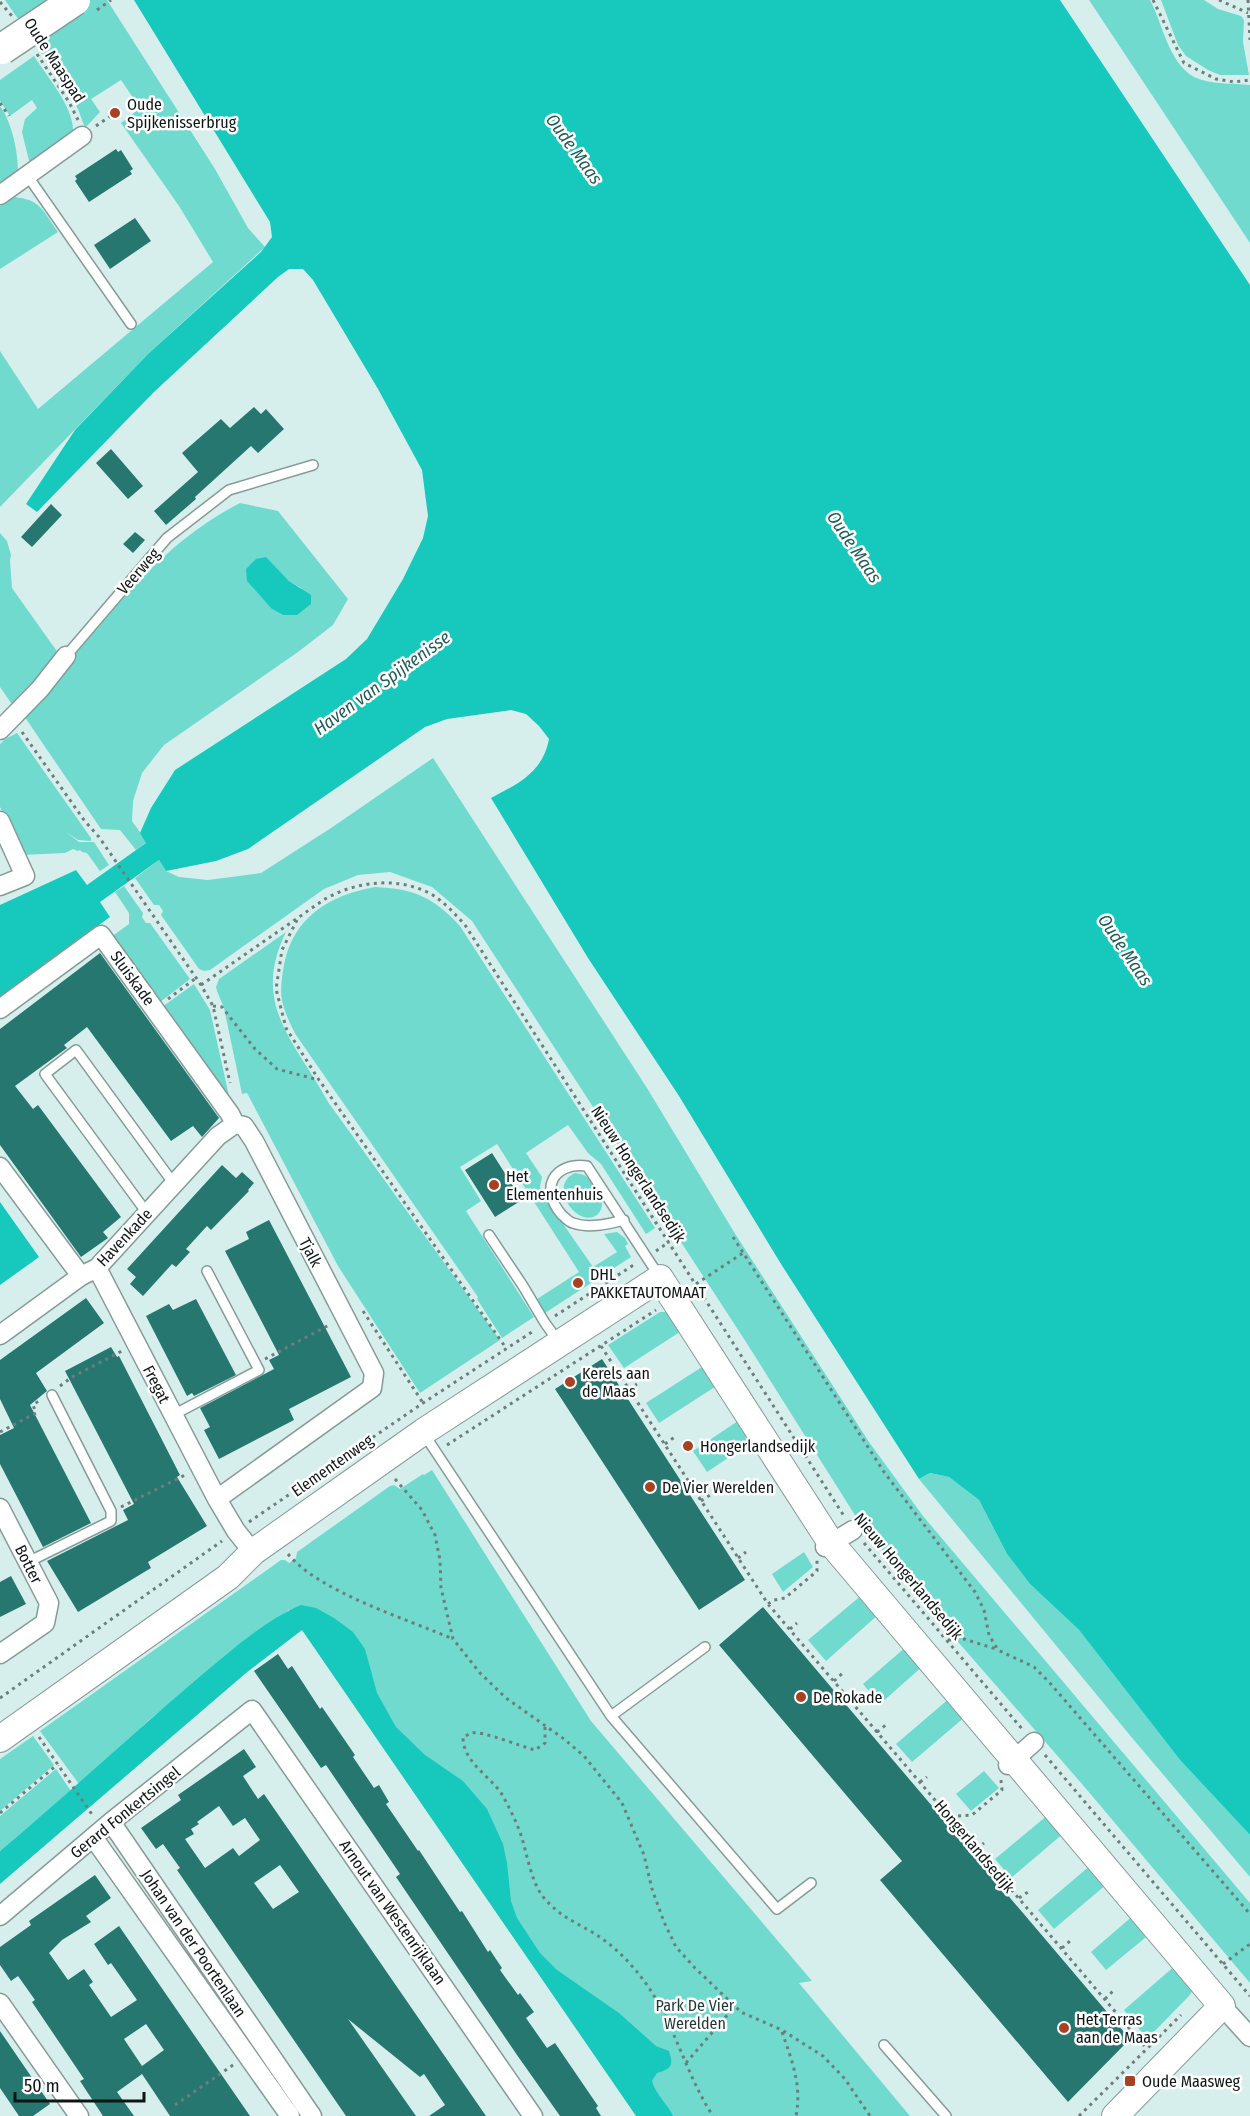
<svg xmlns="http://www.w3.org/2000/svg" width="1250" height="2116" font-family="'Fira Sans Condensed',sans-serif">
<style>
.green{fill:#70dacf;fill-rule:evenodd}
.water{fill:#17c9bd}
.building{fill:#277771;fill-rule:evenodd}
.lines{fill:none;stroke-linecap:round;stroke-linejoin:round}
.lane-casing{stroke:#859b98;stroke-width:12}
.street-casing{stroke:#859b98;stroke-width:21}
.secondary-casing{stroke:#859b98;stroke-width:28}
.path{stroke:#6e7e7c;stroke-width:3;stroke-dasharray:3 4.5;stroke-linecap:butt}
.lane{stroke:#fff;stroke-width:9}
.street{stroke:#fff;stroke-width:18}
.secondary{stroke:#fff;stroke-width:26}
.primary-bridge-casing{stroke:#859b98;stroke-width:33;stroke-linecap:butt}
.path-bridge{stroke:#6e7e7c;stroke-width:3;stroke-dasharray:3 4.5;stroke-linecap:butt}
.primary-bridge{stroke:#fff;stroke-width:30}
.poi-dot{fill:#a84121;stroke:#fff;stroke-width:2}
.labels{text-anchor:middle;stroke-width:5;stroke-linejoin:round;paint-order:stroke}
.street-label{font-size:16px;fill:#0e1615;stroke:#fff}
.poi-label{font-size:16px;fill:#0e1615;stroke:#fff;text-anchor:start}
.park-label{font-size:16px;fill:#1f3836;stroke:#fff}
.water-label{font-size:18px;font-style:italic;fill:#1e5d57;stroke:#fff}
</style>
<rect width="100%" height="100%" fill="#d7efec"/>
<path class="green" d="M5,0H107L215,169L248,228L265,247L148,354L0,507V351L38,409L213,262L179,206L121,123L140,108L121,80L91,99L100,112L85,128L78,109L67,90Z
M1089,0H1150C1163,24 1168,62 1194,77C1210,85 1233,83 1250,85V243Z
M1161,0H1204L1218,9L1241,16L1244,20L1243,42L1249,75H1220L1208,70L1186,56L1178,45Z
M34,56C47,77 75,108 73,133L30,165L22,132L25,119L37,108L32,100L10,116L0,101V80Z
M0,106C12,123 18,151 18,172L4,187L0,181Z
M13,197C41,199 43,211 58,232L0,269V206Z
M240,503L278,511L348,599L333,625L298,652L164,745L142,773L133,801L132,821L147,842L136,850L120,830L101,829L22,713C39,695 56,677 72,658C125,597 166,541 240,503ZM266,558L289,581L301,588L297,615H283L272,609Z
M0,533L7,541L11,555L10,561L12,588L61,657L17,704L11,703L0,687Z
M17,733L91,838V841L78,840L66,832L79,842H94L109,865L100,871L87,853L82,852L80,850L78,851L73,849L65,853L22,855L0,807V744L5,739Z
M433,758L647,1088L734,1232L869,1442L923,1516L1250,1903V1983L1082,1784L959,1643L858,1520L746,1342L472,921L432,887L390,872L358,875L324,889L210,970L204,971L199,969L161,915L163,911L159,905H154L135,878L159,860L166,871L179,877L208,880L261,873L331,828Z
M124,886L143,913L142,917L146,923H150L190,979L159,1003L111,937L129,924V913L115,892Z
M375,887C415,889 433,897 460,926L655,1228L646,1234L601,1164L588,1153L568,1125L526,1153L542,1177L540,1187L543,1195L593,1267L617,1252L604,1234L617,1232L625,1238L628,1244L625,1246L631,1257L545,1313L537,1299L579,1272L497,1144L460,1167L481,1201L466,1211L534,1317L502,1338L477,1299L478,1297L296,1035C290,1024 285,1013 282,1001C280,990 282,976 284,965C293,917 330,895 375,887Z
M286,932C250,1005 296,1042 328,1102L500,1340L420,1393L338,1266L247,1093L242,1094L224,1008L217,991L216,987L219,979Z
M194,984L210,1010L229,1096L162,1007Z
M575,1173C580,1174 585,1174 588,1178C597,1185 608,1205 598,1214C579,1231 546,1186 575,1173Z
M660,1312H668L683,1330L624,1368L608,1345Z
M705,1365L718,1385L659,1423L646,1403Z
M741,1419L755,1440L707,1472L693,1451Z
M432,1470L591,1721L812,1981L799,1983L910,2116H645L289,1610L215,1665L149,1720L79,1784L40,1731L281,1560H285L289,1563L296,1558L297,1552L390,1486L394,1485L400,1489L423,1474L424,1475Z
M930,1473L949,1477L979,1500L1007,1554L1030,1584L1079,1630L1180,1760L1250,1835V1877L1133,1739L919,1479Z
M804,1552L813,1567L783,1592L772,1574Z
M863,1594L879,1614L826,1661L808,1640Z
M907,1646L923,1666L880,1704L863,1684Z
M951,1697L966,1716L912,1762L896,1744Z
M33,1736L54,1765L0,1811V1759Z
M56,1769L71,1791L0,1851V1816Z
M984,1771L999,1788L971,1811L956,1794Z
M1049,1814L1065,1832L1011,1878L995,1859Z
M1092,1864L1108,1883L1054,1929L1038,1910Z
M1135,1914L1151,1933L1106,1970L1091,1952Z
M1177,1964L1193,1990L1189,1996L1147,2039L1124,2010Z"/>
<path class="water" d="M134,0H1060L1250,285V1835L1180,1760L1079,1630L1030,1584L1007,1554L979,1500L949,1477L930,1473L919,1479L781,1264L679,1096L588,958L491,798C518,784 543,772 549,739L539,726L526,714L511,710L447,719L425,727L248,849L216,861L166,871L159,860L100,902L110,917L0,997V905L76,870L87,885L146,843L140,833L151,808L175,770L346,659L367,639L403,579L423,538L428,516L422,470L378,389L313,280L303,269H289L278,277L154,392L37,512L26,504L75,430L148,354L261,252L272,237L270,222Z
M266,557L289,581L311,595V604L297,615H283L272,609L247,581L246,569L256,559Z
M0,1202L39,1257L0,1285Z
M301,1605L316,1608L334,1618L353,1632L365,1649L377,1693L396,1727L425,1755L463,1781L487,1809L503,1844L507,1863L511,1901L517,1918L540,1953L557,1970L619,2013L656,2046L669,2051C674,2066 671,2069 657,2073L652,2081C656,2095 667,2103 673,2116H636L302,1630L246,1673L0,1884V1851C67,1795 131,1735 197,1679C229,1653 263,1621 301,1605Z"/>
<path class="building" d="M116,149L118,152L121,150L133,169L130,171L132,174L89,202L75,181L77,179L75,176Z
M135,218L151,241L110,269L94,245Z
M254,407L261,414L266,409L284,429L258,453L251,446L195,497L196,499L166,525L154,511L198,472L182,453L221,419L230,428Z
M111,449L143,486L128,499L96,463Z
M51,504L62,515L32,547L21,537Z
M135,532L145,540L133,553L123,544Z
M100,953L219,1118L202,1137L193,1126L171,1141L87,1027L64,1045L67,1048L15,1086L33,1109L38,1105L121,1217L103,1232L108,1238L81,1257L0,1145V1029Z
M492,1153L522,1200L495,1217L465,1170Z
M222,1165L236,1178L242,1172L254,1183L248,1190L249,1191L211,1230L207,1226L186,1249L190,1252L176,1267L172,1264L143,1296L130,1284L136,1277L127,1269Z
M269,1220L351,1377L289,1409L294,1420L219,1459L204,1430L210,1427L200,1408L274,1369L269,1360L279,1355L225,1251L249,1239L246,1232Z
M86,1298L104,1323L36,1373L47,1391L30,1405L91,1523L43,1547L0,1464V1435L14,1428L0,1399V1360Z
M196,1299L236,1375L194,1396L192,1393L187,1396L146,1316L169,1304L173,1310Z
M111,1347L117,1357L119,1356L180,1475L177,1477L207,1526L148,1562L151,1568L78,1612L47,1561L128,1520L123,1510L134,1504L65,1371Z
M602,1359L745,1580L699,1610L555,1389Z
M11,1576L26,1604L0,1617V1582Z
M763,1607L1130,2039L1068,2102L880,1880L902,1861L719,1645Z
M278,1654L288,1669L292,1666L320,1709L322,1707L355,1755L353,1757L374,1788L379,1785L389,1802L386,1804L418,1851L419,1850L460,1912L462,1911L488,1952L490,1950L502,1968L500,1970L518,1995L520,1993L534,2012L526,2018L547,2048L555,2043L598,2106L596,2108L601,2116H560L517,2055L396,1877L400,1874L326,1765L321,1768L254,1671Z
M244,1749L256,1767L243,1776L258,1799L264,1794L486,2116H429L445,2105L424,2074L420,2077L348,2019L416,2116H346L177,1870L180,1868L163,1844L156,1849L141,1828L181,1800L178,1795ZM219,1806L233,1826L245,1818L260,1840L239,1856L233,1848L205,1868L185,1839L194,1834L191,1829L199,1824L197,1822ZM280,1865L299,1892L273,1909L254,1883Z
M95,1875L111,1898L86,1916L91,1922L62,1940L49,1953L68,1980L84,1969L93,1982L89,1985L111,2017L137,2000L111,1963L108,1965L94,1944L119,1926L250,2116H170L142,2074L117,2092L134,2116H103L80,2081L84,2079L32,2002L35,2000L18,1976L11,1981L0,1965V1947L31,1925L29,1921ZM146,2024L164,2050L142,2066L124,2039Z
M0,2031L50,2104L33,2116H19L0,2088Z"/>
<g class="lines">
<defs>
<path id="lane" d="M27,175L131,324
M66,656L167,538L229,490L313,465
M147,1213L45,1074L76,1050L174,1184
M624,1220C608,1224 589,1229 573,1223C568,1222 566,1218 562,1215C539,1189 553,1162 587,1166L659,1276
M489,1235L523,1286L545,1323L558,1341
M173,1415L259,1370L207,1271
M424,1434L611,1716L777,1909L811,1883
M28,1562L111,1521V1511L52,1395
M611,1716L705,1647
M884,2045L946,2116"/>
<path id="street" d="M0,195L82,136
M0,730L40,689L66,656
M0,821L25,876L0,886
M0,1009L101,935L230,1114L235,1124
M0,1167L81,1276
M97,1268L217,1499L236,1531L253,1552
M0,1335L81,1276L97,1268L218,1136L235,1124
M217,1499L372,1388L374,1373L254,1141L244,1126L235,1124
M0,1508L49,1603L45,1623L0,1654
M825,1547L853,1530
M1008,1765L1034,1742
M111,1822L312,2116
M93,1837L290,2116
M0,1916L111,1822L252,1710L533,2116
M0,2003L79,2116
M1222,2006L1250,2037"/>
<path id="secondary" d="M0,1739L228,1577L253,1552L423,1432L660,1278L831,1543L1222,2006L1115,2116"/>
</defs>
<use href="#lane" class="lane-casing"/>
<use href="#street" class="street-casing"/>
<use href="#secondary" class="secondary-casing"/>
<path class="path" d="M1153,0L1184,63L1216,79L1234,82L1250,80
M1219,0L1248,13
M1248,0L1250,40
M0,2L12,16
M37,54L69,102L78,120
M0,103L9,116
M96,126L115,113
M22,732L84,820L99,837L201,985L213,1006L230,1083
M297,920L282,950L276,989L286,1028L319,1080L506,1348
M201,985L325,899C355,882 393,877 425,891C441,898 453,912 465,925L844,1516
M168,999L196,978
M213,1006L222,1007L255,1049L277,1069L319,1080
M733,1237L884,1472L975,1592L984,1610L989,1635L998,1650L1034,1667L1049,1682L1250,1914
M656,1251L669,1242
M696,1284L743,1253
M363,1311L423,1403
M555,1316L635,1264
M601,1346L768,1604L1147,2049
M265,1359L331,1324
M60,1386L72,1377L122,1351
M629,1389L637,1384
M0,1432L36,1413L33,1405L40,1400
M665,1444L676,1436
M447,1445L656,1310
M395,1479L422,1510L435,1535L440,1560L441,1588L453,1639L480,1673L506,1698L564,1739L584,1756L622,1803L644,1855L652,1889L664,1922L676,1947L695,1968L741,2012L782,2030L823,2056L845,2079L870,2116
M701,1501L713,1493
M121,1507L185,1475
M249,1522L423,1403L535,1330
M864,1543L1023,1730
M288,1554C319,1592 407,1619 453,1639
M738,1558L746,1552
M768,1604L774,1600L785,1598L817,1571V1560
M790,1629L797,1623
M948,1640L964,1639L996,1649
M834,1681L844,1672
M0,1698L222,1541
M545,1727V1743L535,1750C522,1747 481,1730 472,1733C469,1734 466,1736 463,1737C463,1763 491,1776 503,1796C510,1809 517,1823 522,1838C527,1855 532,1884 544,1898C560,1916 571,1920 592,1932C615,1946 632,1964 647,1985C675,2025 686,2075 713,2116
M877,1732L887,1724
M39,1737L93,1816
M1045,1755L1250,1996
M920,1782L927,1777
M0,1813L58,1764
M952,1820L957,1816L972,1815L1002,1790L1001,1780
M977,1849L984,1843
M1019,1898L1028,1892
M1062,1948L1071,1940
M1223,1964L1250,1944
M1105,1999L1114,1990
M782,2032C792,2061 802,2085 796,2116
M686,2063L735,2006
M175,2105L233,2065
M1079,2116L1181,2015"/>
<use href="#lane" class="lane"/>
<use href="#street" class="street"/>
<use href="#secondary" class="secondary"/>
<defs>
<path id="primary-bridge" d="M2,49L75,0"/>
</defs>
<use href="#primary-bridge" class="primary-bridge-casing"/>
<path class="path-bridge" d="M97,10L111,0"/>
<use href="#primary-bridge" class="primary-bridge"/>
</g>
<g class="poi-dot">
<circle cx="115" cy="113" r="6"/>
<circle cx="494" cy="1185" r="6"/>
<circle cx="578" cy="1283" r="6"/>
<circle cx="570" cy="1382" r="6"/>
<circle cx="688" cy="1446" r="6"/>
<circle cx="650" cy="1487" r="6"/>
<circle cx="801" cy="1697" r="6"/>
<circle cx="1064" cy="2028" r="6"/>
<rect x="1124" y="2075" width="12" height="12" rx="3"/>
</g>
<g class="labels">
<g class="street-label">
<text transform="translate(55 60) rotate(57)" y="6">Oude Maaspad</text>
<text transform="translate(138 571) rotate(-49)" y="6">Veerweg</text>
<text transform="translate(133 978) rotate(54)" y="6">Sluiskade</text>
<text transform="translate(639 1174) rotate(57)" y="6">Nieuw Hongerlandsedijk</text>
<text transform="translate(124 1237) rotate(-47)" y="6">Havenkade</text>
<text transform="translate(311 1252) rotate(63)" y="6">Tjalk</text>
<text transform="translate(157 1384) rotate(63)" y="6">Fregat</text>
<text transform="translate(332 1465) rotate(-35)" y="6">Elementenweg</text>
<text transform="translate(29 1564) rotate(63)" y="6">Botter</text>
<text transform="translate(909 1576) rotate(50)" y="6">Nieuw Hongerlandsedijk</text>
<text transform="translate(125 1812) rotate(-39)" y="6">Gerard Fonkertsingel</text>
<text transform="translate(975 1846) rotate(50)" y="6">Hongerlandsedijk</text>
<text transform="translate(393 1912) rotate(55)" y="6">Arnout van Westenrijklaan</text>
<text transform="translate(194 1943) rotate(56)" y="6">Johan van der Poortenlaan</text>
</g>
<g class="poi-label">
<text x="127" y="110">Oude<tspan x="127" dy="18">Spijkenisserbrug</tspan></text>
<text x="506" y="1182">Het<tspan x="506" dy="18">Elementenhuis</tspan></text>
<text x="590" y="1280">DHL<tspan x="590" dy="18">PAKKETAUTOMAAT</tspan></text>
<text x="582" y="1379">Kerels aan<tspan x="582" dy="18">de Maas</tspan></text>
<text x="700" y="1452">Hongerlandsedijk</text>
<text x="662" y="1493">De Vier Werelden</text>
<text x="813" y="1703">De Rokade</text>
<text x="1076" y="2025">Het Terras<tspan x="1076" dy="18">aan de Maas</tspan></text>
<text x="1142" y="2087">Oude Maasweg</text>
</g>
<g class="park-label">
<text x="695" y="2011">Park De Vier<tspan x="695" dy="18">Werelden</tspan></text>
</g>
<g class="water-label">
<text transform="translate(574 149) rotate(54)" y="6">Oude Maas</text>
<text transform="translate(854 547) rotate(56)" y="6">Oude Maas</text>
<text transform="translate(382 683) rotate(-36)" y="6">Haven van Spijkenisse</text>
<text transform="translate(1125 950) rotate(56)" y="6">Oude Maas</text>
</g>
</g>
<path d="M15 2092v9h129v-9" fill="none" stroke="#0e1615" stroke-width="3"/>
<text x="24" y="2092" font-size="18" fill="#0e1615" stroke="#ffffff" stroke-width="4.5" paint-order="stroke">50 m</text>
</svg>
